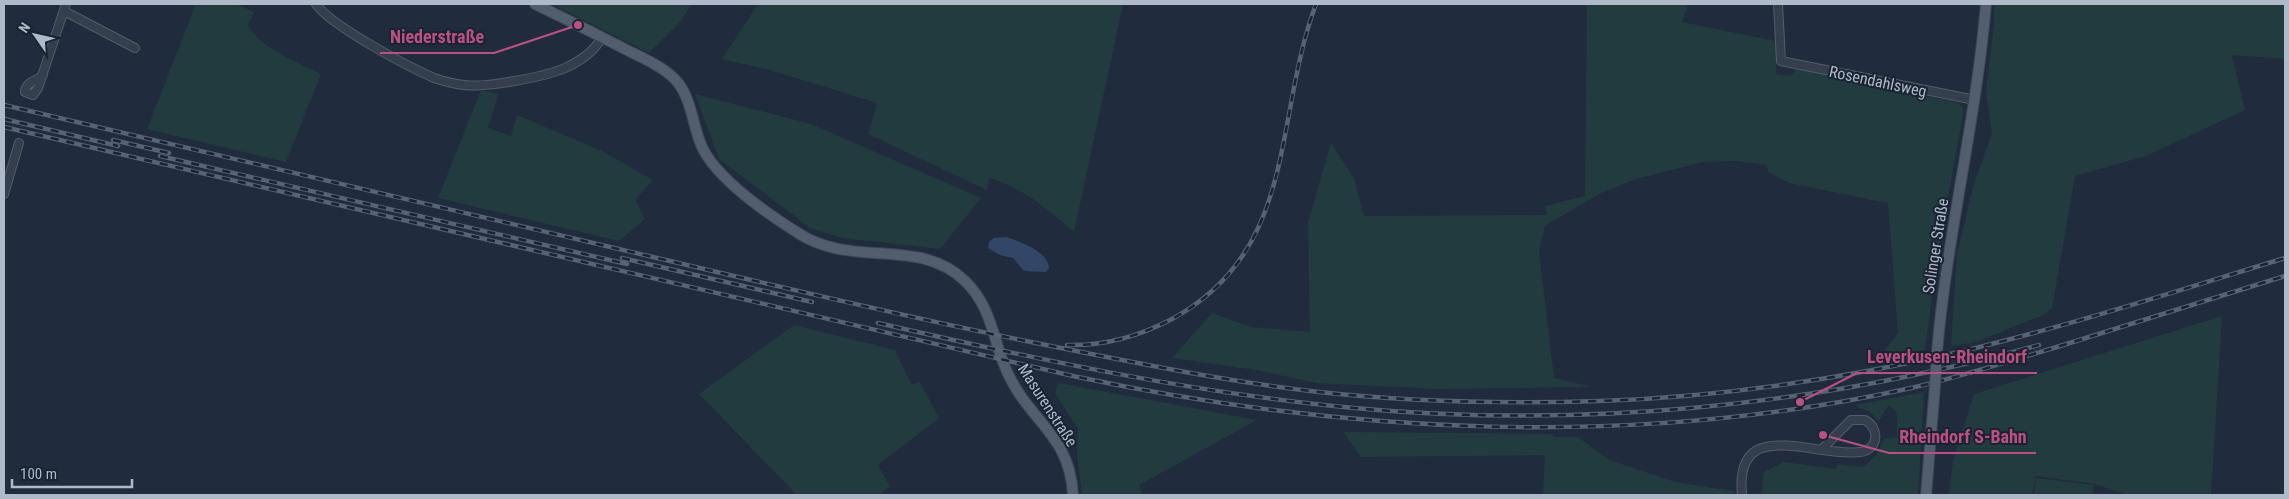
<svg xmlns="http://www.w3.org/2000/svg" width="2289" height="499" font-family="'Roboto Condensed',sans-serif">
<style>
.green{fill:#223b3e}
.water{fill:#324767}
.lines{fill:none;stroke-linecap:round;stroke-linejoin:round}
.minor-casing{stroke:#525c6b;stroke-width:10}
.major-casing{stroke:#3d4756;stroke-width:12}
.minor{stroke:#343e4d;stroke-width:8}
.major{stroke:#525d6e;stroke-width:10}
.rail-casing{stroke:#566275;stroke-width:4.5}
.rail{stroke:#192332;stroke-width:2.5;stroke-dasharray:8;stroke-linecap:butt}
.major-bridge-casing{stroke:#3d4756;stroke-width:12;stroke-linecap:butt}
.major-bridge{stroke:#525d6e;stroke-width:10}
.labels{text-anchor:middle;stroke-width:4;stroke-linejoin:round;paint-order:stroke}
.street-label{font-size:16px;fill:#afb9c9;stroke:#192332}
.leader{fill:none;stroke:#bb5082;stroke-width:2}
.callout-dot{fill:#bb5082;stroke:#192332;stroke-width:2}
.callout-label{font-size:18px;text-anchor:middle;font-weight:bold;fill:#bb5082;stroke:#192332;stroke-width:4;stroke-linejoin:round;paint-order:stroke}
</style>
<rect width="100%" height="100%" fill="#202c3d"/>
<path class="green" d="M196,4H236L254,12L248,25C259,48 298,62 321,74L286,162L147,129Z
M552,4H692L680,22L649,53Z
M758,4H1123L1074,232C1048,210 1023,187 989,178L987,190L868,134L877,103L770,70L722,59Z
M1587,4H1688L1682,22L1776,41V74L1791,76L1796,68L1958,103L1964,110L1938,251L1925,350L1879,358L1898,333L1888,203L1789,183L1768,172L1767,165L1736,161L1703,162L1636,179L1599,194L1545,226L1539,251L1554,378L1593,387L1437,389L1316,383L1256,370L1172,358L1212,313L1251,327L1310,332L1308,222L1331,143L1354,178L1364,216L1547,215L1545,206L1585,196Z
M1994,4H2285V59L2232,55L2245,110L2146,156L2075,176L2052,308L2043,315L1976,342L1951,346L1957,254L1973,187L1992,133L1986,91L1994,24Z
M481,90L498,94L488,128L511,136L517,115L602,151L653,180L635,200L645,219L619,241L438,198Z
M695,94L811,124L981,198L940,249L843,238L810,228L719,159Z
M2222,316L2211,495H2128L2095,484L2036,476L2032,495H1949L1953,461L1974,394Z
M794,325L895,350L911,384L920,382L939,418L878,465L890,486L880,495H797L699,394Z
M1059,383L1257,420L1139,485L1143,495H1082L1077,455L1078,429L1055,393Z
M1924,392L1918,495H1761L1764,472L1784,462L1836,469L1837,464L1863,467L1877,454L1884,439L1897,437C1895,422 1903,413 1888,406L1879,421L1869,411L1857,407L1856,405Z
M1343,432L1550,434L1555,437H1578L1609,460L1675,482L1734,491L1733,495H1543L1545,455L1361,457Z
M2036,478L2094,485L2093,495H2034Z"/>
<path class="water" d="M1007,237C1020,242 1048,251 1049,268L1046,272L1024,271L1013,258L1000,255L988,248L989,242L994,238Z"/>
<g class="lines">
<defs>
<path id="minor" d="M316,4C331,26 407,66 434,78C443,81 455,84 464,85C485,88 544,77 565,68C579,62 595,51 602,37
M1778,4L1781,61L1975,100
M64,11L135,48
M43,75C36,82 26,81 25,92L33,95L38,88L66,4
M4,194L19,143
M1742,495C1734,414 1815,458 1860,452C1879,450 1880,428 1865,420H1851L1821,450"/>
<path id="major" d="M535,4C564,18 594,33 623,48C642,58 666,67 679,84C692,102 693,127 702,147C717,179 768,214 798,233C853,269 919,236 965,281C994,309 992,342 1009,376C1032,423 1070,436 1073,495
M1937,352C1947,235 1976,121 1986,4
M1926,495L1935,386"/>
</defs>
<use href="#minor" class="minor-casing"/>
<use href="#major" class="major-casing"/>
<use href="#minor" class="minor"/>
<use href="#major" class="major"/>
<defs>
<path id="rail" d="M4,105C247,162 490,219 734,276C832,299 931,322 1031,342C1127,361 1222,381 1319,392C1412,402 1506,404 1600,401C1721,397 1841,379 1959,352C2069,326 2177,291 2285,258
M4,119L118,146
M4,127L1073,376C1346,434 1636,449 1911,388C1961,377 2010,361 2060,346C2135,323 2210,299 2285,276
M113,140L169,153
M160,156L627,264
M622,258L812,302
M878,323C1035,359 1193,393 1354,408C1584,429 1817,406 2039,345
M1067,345C1104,346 1140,336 1172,319C1299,250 1273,118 1316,4"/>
</defs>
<use href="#rail" class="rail-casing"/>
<use href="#rail" class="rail"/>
<defs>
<path id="major-bridge" d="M1935,386L1937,352"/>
</defs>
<use href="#major-bridge" class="major-bridge-casing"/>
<use href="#major-bridge" class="major-bridge"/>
</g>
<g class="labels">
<g class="street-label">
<text transform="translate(1878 81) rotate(12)" y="6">Rosendahlsweg</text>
<text transform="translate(1935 246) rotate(-81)" y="6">Solinger Straße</text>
<text transform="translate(1048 405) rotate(57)" y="6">Masurenstraße</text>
</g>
</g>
<path class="leader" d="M578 25L494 53H380M1800 402L1857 373H2037M1823 435L1889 453H2036"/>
<g class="callout-dot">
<circle cx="578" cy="25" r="5"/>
<circle cx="1800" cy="402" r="5"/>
<circle cx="1823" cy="435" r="5"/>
</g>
<g class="callout-label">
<text x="437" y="43">Niederstraße</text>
<text x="1947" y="363">Leverkusen-Rheindorf</text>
<text x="1963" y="443">Rheindorf S-Bahn</text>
</g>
<rect width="2289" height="499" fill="none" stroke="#afb9c9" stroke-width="10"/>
<g transform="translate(35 35) rotate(304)" stroke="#192332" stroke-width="4" paint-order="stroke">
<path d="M0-4L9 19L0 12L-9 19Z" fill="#afb9c9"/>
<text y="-8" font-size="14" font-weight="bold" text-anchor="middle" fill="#afb9c9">N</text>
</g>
<path d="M12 479v8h120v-8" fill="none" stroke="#afb9c9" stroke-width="2.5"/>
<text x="20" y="479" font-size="15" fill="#afb9c9" stroke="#192332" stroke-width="4" paint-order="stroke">100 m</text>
</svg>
